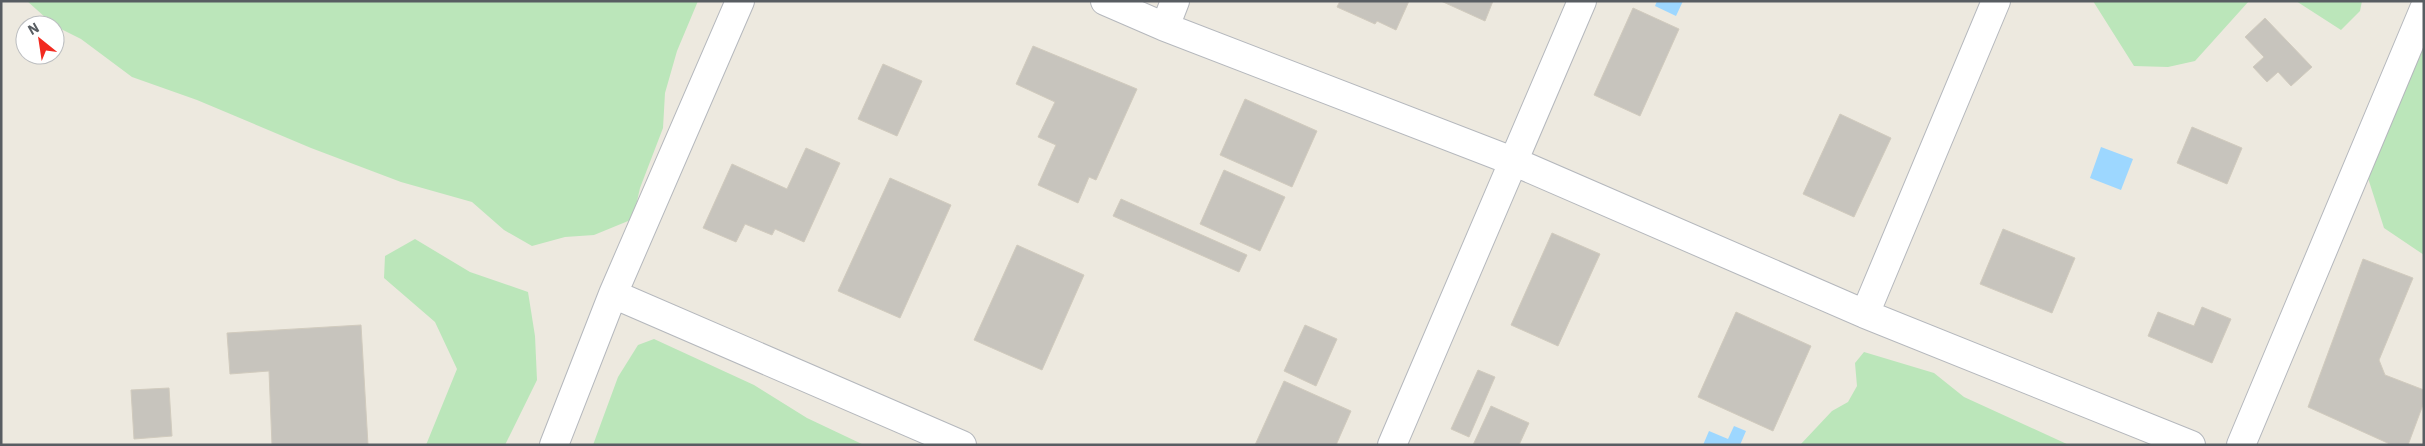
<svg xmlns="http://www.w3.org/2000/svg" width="2425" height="446" font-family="'IBM Plex Sans',sans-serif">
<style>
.green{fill:#bbe6ba}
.water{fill:#9dd7ff}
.building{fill:#c7c4bd;stroke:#d1cbbe}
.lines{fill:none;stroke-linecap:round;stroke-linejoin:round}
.minor-casing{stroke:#b5b8bd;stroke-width:30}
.minor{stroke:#fff;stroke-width:28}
</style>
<rect width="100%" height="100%" fill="#ede9df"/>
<path class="green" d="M27,1H698L677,51L665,93L663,128L640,188L633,219L594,235L565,237L532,246L504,230L472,202L401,182L311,148L197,100L132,77L81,39L55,26Z
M2093,1H2249L2195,61L2168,67L2134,66Z
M2296,1H2362L2360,11L2341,30Z
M2424,43V255L2384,228L2368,178Z
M415,239L470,272L528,292L535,336L537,380L505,445H426L457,369L435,322L384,278L385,256Z
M654,339L754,385L807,418L864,445H593L618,377L638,345Z
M1864,352L1934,373L1964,397L2069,445H1800L1832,411L1848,402L1857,386L1855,363Z"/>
<path class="water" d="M1657,1H1683L1676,16L1655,6Z
M2101,147L2133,159L2121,190L2090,178Z
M1734,426L1746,431L1740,445H1703L1709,431L1728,439Z"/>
<path class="building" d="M1340,1H1409L1396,30L1377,21L1375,24L1337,7Z
M1441,1H1493L1485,21Z
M1633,8L1679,29L1640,116L1594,95Z
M2265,18L2312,67L2291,86L2278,72L2267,82L2253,67L2264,57L2245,37Z
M1033,46L1137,89L1096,180L1089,177L1078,203L1038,185L1056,145L1038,137L1055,102L1016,84Z
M883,64L922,81L897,136L858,119Z
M1245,99L1317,131L1292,187L1220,155Z
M1840,114L1891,138L1854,217L1803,194Z
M2192,127L2242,148L2227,184L2177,163Z
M806,148L840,163L804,242L775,229L772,235L745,224L736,242L703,228L732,164L787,189Z
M1224,170L1285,197L1260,251L1200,224Z
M890,178L951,205L900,318L838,291Z
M1121,199L1247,255L1239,272L1113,216Z
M2003,229L2075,258L2052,313L1980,284Z
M1552,233L1600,254L1558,346L1511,325Z
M1017,245L1084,275L1042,370L974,340Z
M2363,259L2413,278L2379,360L2385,375L2424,390V402L2408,445H2392L2308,407Z
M2202,307L2231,319L2212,363L2148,336L2158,312L2194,326Z
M1736,312L1811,346L1773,431L1698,397Z
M361,325L368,445H272L269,371L230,374L227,333Z
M1305,325L1337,339L1316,386L1284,371Z
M1478,370L1495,377L1469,437L1451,429Z
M1284,381L1351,411L1336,445H1255Z
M169,388L172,436L134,439L131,390Z
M1491,406L1529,423L1519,445H1473Z"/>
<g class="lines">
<defs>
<path id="minor" d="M1105,1L1165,27L1515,162L1865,314L2191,445
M1165,27L1175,1
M613,294L962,445
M1865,314L1996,1
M554,445L613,294L740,1
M1392,445L1582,1
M2241,445L2424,9"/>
</defs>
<use href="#minor" class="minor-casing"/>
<use href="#minor" class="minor"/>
</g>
<rect width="2425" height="446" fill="none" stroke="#585d62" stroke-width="5"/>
<g transform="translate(40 40) rotate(330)"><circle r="24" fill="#ffffff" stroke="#bcbec0"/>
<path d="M0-4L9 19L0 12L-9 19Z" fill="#f22a20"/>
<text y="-8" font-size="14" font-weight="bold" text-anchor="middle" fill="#585d62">N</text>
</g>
</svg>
